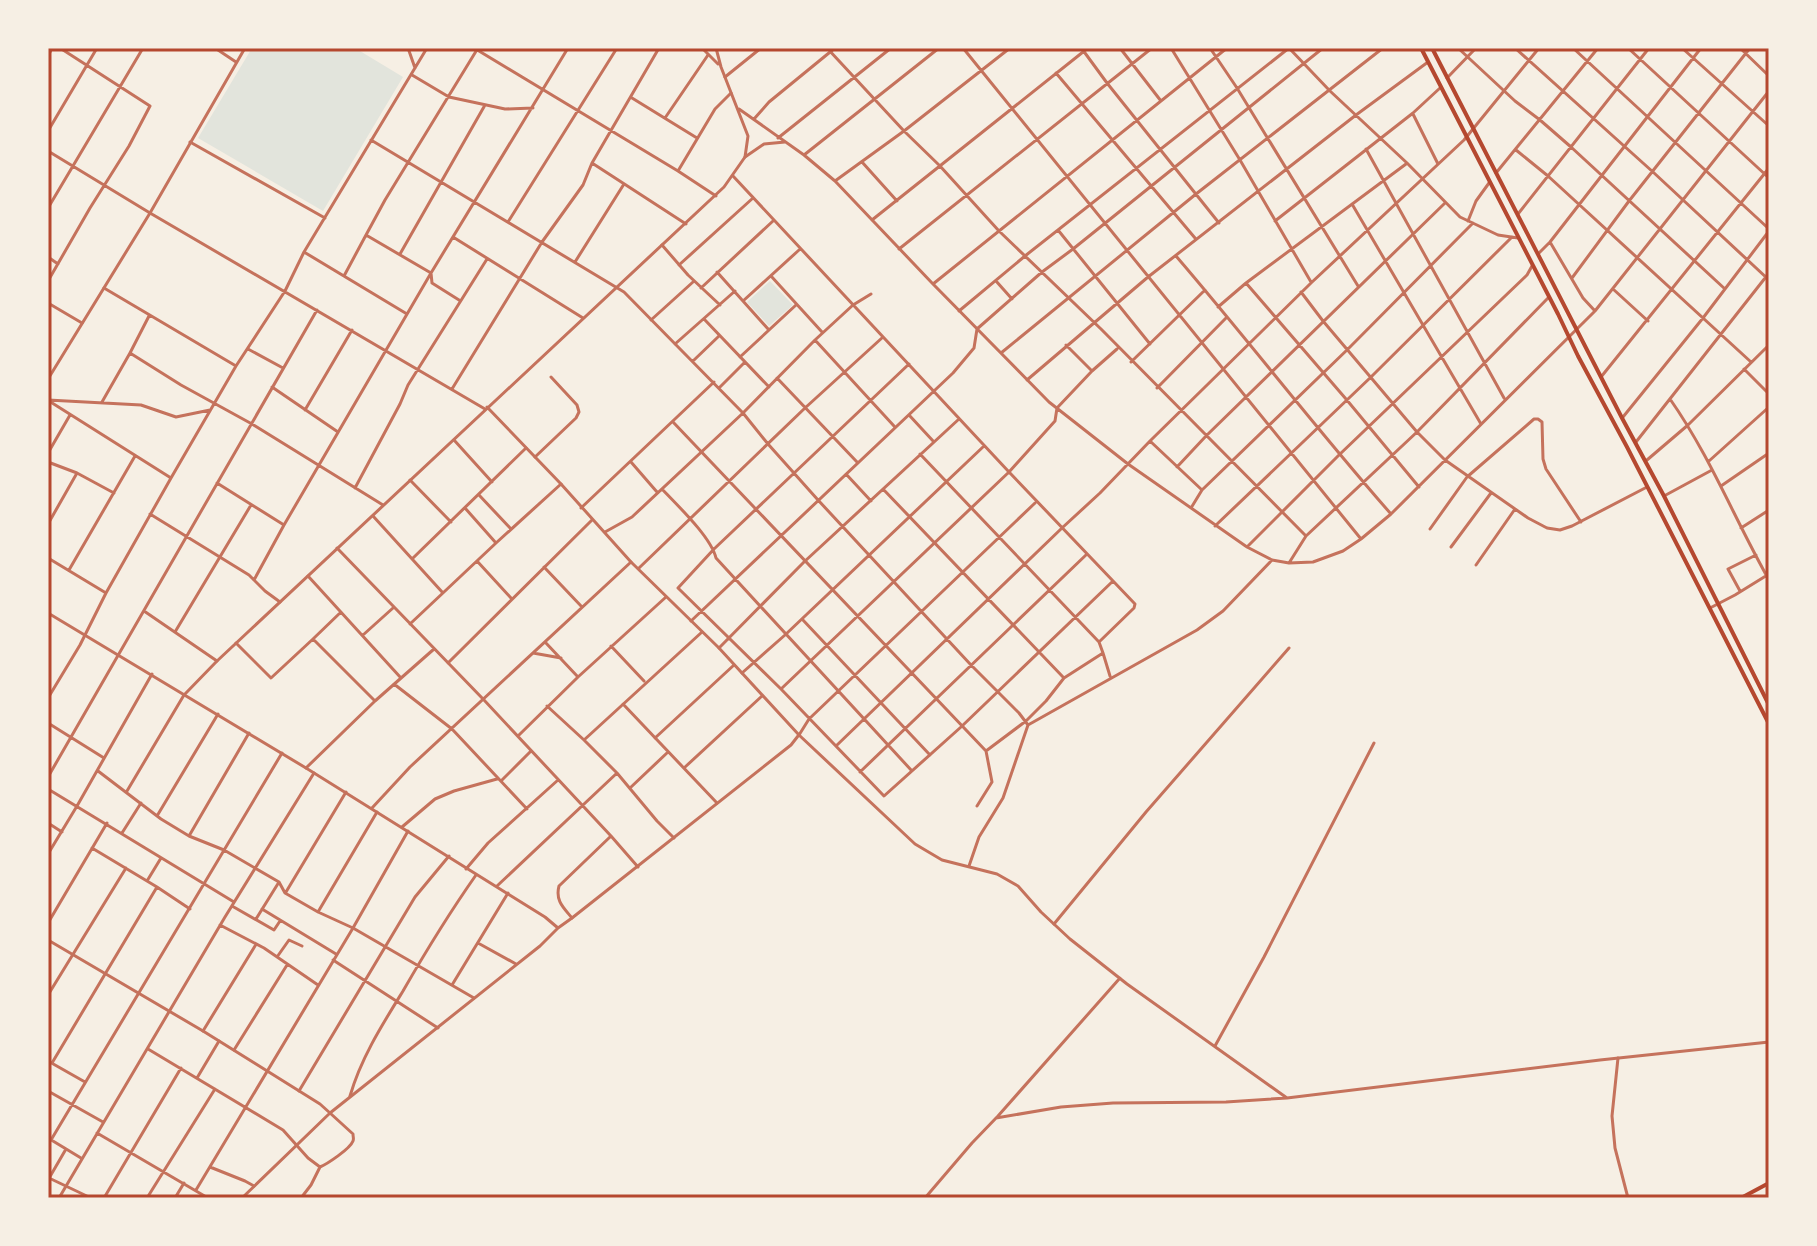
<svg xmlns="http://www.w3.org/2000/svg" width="1817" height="1246" font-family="Raleway,sans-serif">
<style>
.green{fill:#e2e4dc}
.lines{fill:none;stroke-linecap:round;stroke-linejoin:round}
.minor{stroke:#c5725c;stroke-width:3}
.tertiary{stroke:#c5725c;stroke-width:3}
.secondary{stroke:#b5482f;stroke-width:4}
.primary{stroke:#b5482f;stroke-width:4}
.neatline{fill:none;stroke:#b5482f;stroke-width:3}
</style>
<rect width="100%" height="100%" fill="#f6efe4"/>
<path class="green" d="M252,48H355L403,77L323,211L198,138Z
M770,281L793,305L769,326L747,302Z"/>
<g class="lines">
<path class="minor" d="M215,48L236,62
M408,48L415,68
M474,48L678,171L716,196
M827,48L904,131L940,166L999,231L1101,329L1306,536
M963,48L1361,539
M1120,48L1161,101
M1171,48L1240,160L1311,282
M1210,48L1237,88L1358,286
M1289,48L1330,91L1407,163L1460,217L1498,235L1518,238
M1458,48L1515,101L1540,120L1571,147L1725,289
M1515,48L1653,172L1769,280
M1573,48L1769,229
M1628,48L1769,178
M1682,48L1769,126
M1740,48L1769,76
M1085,53L1107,83L1219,223
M48,56L52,48
M1056,73L1195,238
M412,75L449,97L505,109L533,108
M725,77L761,48
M1447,78L1476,48
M632,98L697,138
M739,109L804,155L835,181L933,284L1049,402L1128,464L1247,547L1272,560L1289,563L1313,562L1343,551L1361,539L1391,514L1595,311L1769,91
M1413,114L1438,164
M665,118L708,55
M754,119L769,102L835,48
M48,131L97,48
M778,138L891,48
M371,140L624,292L743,413L768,444L818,500L971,665L1019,713L1028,725
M190,142L325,218
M1366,149L1504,398
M1516,150L1548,176L1751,362
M48,151L150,213L485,409
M804,155L939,48
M745,157L764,144L785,142
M862,162L897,201
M592,163L686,224
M678,171L715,109L731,93
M1496,173L1598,48
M733,176L1009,472L1135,604L1134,608L1099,642L1103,653L1064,678L1046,701L1026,721L986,751L992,782L977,806
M835,181L904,131L1010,48
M1352,204L1481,424
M48,208L143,48
M1518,214L1649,48
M872,220L1088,48
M1275,221L1413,113L1440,88
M1468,221L1476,201L1489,183
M508,222L617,48
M1058,230L1150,344
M366,235L385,200L478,48
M453,237L583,318
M1550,242L1583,298L1595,311
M662,245L688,275L720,305
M899,249L1152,48
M304,252L407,314
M400,254L485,105
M1538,254L1550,242L1701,48
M1176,256C1249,341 1317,430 1391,514
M48,257L58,264
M575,262L624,184
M679,265L753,198
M717,272L769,330
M344,276L366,235L431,273L432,283L459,300
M771,276L822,332
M1572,278L1629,201L1750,48
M48,281L90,208L129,146L150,106L60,48
M996,281L1012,299
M1246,283L1346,399L1419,487
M933,284L1227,48
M104,288L236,366
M701,288L773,221
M1613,289L1648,321
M1301,292L1323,321L1417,432L1445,460L1528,518L1547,528L1560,530L1572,526L1647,487
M743,301L799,250
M48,303L82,323
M1218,307L1246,283L1406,164
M959,311L1025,256L1289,48
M149,316L130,353L181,385L252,424L383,505
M704,319L769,387
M651,320L693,282
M815,340L894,426
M675,344L735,291
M1066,345L1092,371
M248,349L283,368
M1001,353L1196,194L1383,48
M740,357L796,305
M693,361L719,336
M1131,362L1205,290
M909,364L714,549L678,588L781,689L884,796L961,727L1113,581
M1744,369L1769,394
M1601,377L1769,168
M777,378L857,462
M1027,380L1148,277L1356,115L1428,62
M272,387L338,432
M719,388L745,362
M1157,388L1227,317
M452,389L542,242L583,185L592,163L659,48
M1670,399C1710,456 1735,520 1769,580
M48,400L141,405L176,417L210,410
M49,401L171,478
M102,402L130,353
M305,410L352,330
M909,415L934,442
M1623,417L1703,318L1769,231
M673,422L986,751
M454,440L492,482
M1150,441L1202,490L1191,508
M1636,442L1769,273
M48,453L70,415
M920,454L1099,642
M535,457L576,418L579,412L577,405L551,377
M1647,460L1688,425L1769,345
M1709,461L1769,407
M48,462L77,473L114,493
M631,462L657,492
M1177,467L1206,436L1445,203
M846,474L871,501
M410,480L451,522
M217,483L284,525
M1721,486L1769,453
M355,488L400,404L408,385L487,259
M662,489C677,505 711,537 716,558L912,771
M883,489L1063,677
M1202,490L1348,349L1473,223
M479,495L511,529
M1664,496L1712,470
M465,508L496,543
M581,508L714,382
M150,514L249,575L265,591L280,602
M373,516L443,593
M48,524L77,473
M1215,526L1371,377L1512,237
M1741,528L1769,510
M1430,529L1467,477L1534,419H1538L1542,422L1543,459L1546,469L1581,522
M605,532L632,517L743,413L815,340L853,305L871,294
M1247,547L1339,455L1527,275L1532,266
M1451,547L1491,493
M337,548L484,700L611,836L638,867
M48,558L106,593
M412,559L526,448
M477,561L511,598
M1289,563L1306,536L1417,432L1548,298
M1476,565L1515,509
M544,567L582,607
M639,568L805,408L883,337
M69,570L135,456
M308,576L401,678
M254,580L284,525L431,273L568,48
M1740,591L1728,569L1756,555
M1710,608L1735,595L1769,574
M144,611L217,661
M341,612L313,639L375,701
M802,619L930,755
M691,621L953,373L974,348L977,329L1042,272L1073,249L1323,48
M410,624L496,543L561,484
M175,632L251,505
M363,635L393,608
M545,642L578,677
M236,643L271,678L313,639
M611,646L644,681
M719,648L804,562L959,419
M533,653L561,658
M1103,653L1110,676
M448,663L592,520
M742,673L785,635L984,446
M394,684L452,729L527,809
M781,689L1009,472L1055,421L1057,408L1092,371L1117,349
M48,698L80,645L106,593L171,478L236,366L285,291L304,252L427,48
M623,704L717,803
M547,706L584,740L702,632
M48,723L104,758
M799,735L809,719L1035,503
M518,736L578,677L666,597
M655,738L734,665
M584,740L617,773
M836,746L1062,528L1100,493L1150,441L1311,283L1464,140L1539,48
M306,768L375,701L434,649
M684,768L762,696
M98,771L161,819L189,836L224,850L279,882L285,893L318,912L353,928L474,998
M860,772L1087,554
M48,777L317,310
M501,781L531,751
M630,788L668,752
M48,789L234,902
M127,791L184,695
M372,808L410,767L631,562
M157,816L218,714
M48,823L62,832
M402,827L435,799L454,791L497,779
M122,833L141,803
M189,836L249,733
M92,848L157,887L190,909
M48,854L77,806L152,674
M969,866L979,837L1003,798L1028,725L1197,630L1223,611L1272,560
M466,869L488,843L558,780
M147,881L161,858
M497,886L617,773L657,821L674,838
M286,892L346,792
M232,906L274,930L280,921
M262,909L336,954
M318,912L377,812
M572,918C564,908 555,901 559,886L611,836
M256,919L279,882
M48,923L107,823
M1054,924L1146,812L1289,648
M220,925L264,948L318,985
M478,943L516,964
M277,957L289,940L302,946
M333,960L438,1028
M452,985L508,893
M48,995L126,868
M203,1031L255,946
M1215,1046L1264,957L1374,743
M148,1049L283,1130L308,1158L320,1167C327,1164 350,1149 353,1141C354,1139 353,1137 353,1134L330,1113
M234,1050L287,965
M1618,1058L1612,1116L1615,1148L1628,1198
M48,1061L85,1082
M52,1063L157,887
M197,1078L219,1041
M48,1091L103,1122
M299,1091L415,897L449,856
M350,1096C361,1058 382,1025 403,991C426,951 450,912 476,875
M97,1133L208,1198
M48,1138L81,1158
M51,1140L282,753
M210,1167L245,1181L254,1186
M49,1178L91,1198
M48,1180L66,1149
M196,1190L353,928L408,831
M59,1198L225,917L314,773
M104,1198L181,1068
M147,1198L215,1089
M175,1198L184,1183
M301,1198L311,1185L320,1167"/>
<path class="tertiary" d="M702,48L718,64
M48,379L150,213L245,48
M487,407L561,484L631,562L719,648L799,735L915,844L942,860L997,874L1018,886L1041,912L1070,939L1127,984L1287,1098
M48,613L306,768L545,917L558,928
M185,694L217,661L724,187L745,157L748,136L721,67L716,48
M48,940L203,1031L320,1104L330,1113
M996,1118L1061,1107L1113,1103L1226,1102L1287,1098L1600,1060L1769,1042
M242,1198L330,1113L540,946L558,928L572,918L791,745L798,736
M925,1198L972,1143L998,1116L1120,978"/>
<path class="secondary" d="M1741,1198L1769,1183"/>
<path class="primary" d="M1421,48L1558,314L1578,356L1627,447L1769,724
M1432,48L1622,418L1664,496L1769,705"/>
</g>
<rect width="1817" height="1246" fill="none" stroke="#f6efe4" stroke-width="100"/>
<rect x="50" y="50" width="1717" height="1146" class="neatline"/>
</svg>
